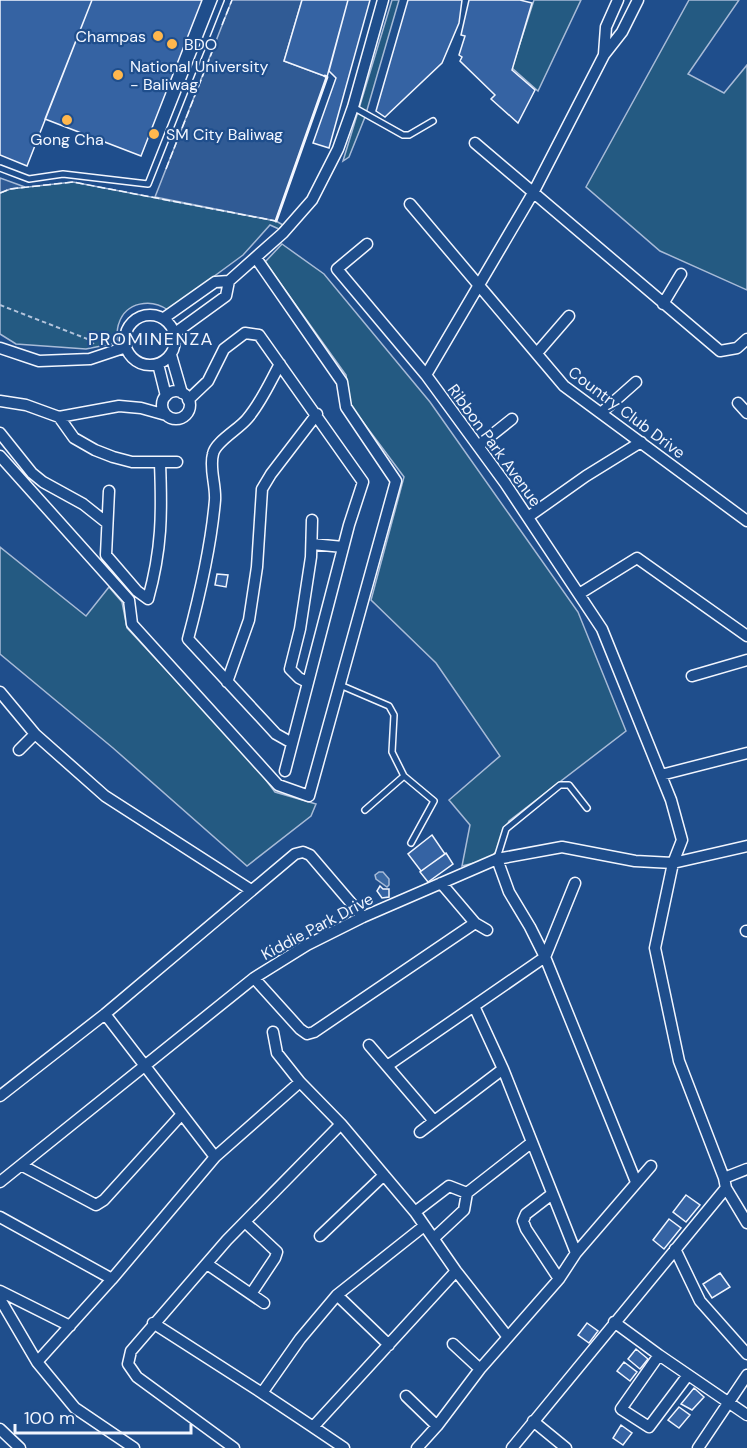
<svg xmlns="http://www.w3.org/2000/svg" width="747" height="1448" font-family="'DM Sans',sans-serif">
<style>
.green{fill:#245a82;stroke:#a8bbd7;stroke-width:1.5}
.parking{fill:#305b95;stroke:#a8bbd7;stroke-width:1.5}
.water{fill:#3b69a3;stroke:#a8bbd7;stroke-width:1.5}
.building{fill:#3563a3;stroke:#f2f6ff;stroke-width:1.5}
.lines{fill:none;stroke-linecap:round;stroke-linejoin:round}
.service-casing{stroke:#f2f6ff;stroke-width:8}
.minor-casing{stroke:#f2f6ff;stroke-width:13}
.path{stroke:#b3c4dc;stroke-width:2;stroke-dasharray:4.5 3;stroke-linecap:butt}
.service{stroke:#1f4e8c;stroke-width:5}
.minor{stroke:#1f4e8c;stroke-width:10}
.fence{stroke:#f2f6ff;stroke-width:1.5;stroke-dasharray:8 3;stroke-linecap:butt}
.wall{stroke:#f2f6ff;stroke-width:3}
.poi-dot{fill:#ffb74d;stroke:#1f4e8c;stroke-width:2}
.labels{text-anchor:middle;stroke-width:4.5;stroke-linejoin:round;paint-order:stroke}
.poi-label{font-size:16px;fill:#f2f6ff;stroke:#1f4e8c;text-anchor:start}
.street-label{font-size:16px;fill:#f2f6ff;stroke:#1f4e8c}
.neighbourhood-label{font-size:18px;letter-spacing:1.5px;fill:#f2f6ff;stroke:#1f4e8c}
</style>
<rect width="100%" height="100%" fill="#1f4e8c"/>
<path class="green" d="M392,0H399L365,117L349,157L343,161Z
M534,0H581L538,91L512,68Z
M689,0H739L688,74L724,93L747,65V290L660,251L586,187Z
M73,182L276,221L283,225L279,229L270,225L243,255L168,310C151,298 126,302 119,323C116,330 118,337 116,343L86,349L16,344L0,334V193L10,189Z
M282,244L324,274L430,402L578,612L626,731L509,821L498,849L490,859L462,866L470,825L449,800L500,756L436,663L371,600L404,477L351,406L346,375L265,262Z
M0,547L86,616L109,587L122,602L127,628L253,763L275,792L316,804L311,816L247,866L113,748L0,654Z"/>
<path class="parking" d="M232,0H302L284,61L327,77L276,221L155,197Z
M0,178L25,187L10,189L0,193Z"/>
<path class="water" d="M379,872H383L389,879V885L387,887L376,879L375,875Z"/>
<path class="building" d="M0,0H92L27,166L0,155Z
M92,0H202L141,156L45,119Z
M302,0H348L327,77L284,61Z
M348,0H370L329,148L313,143L336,78L329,71Z
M408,0H462L459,23L442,63L385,117L376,111Z
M469,0H520L532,3L512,70L535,90L518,123L491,99L495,95L460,61L462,57L459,55L465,36L461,35Z
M217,574L228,575L226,587L215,585Z
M432,835L445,854L421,871L408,854Z
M446,853L453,864L428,882L420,872Z
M380,886L383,889H389V897L382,898L377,891Z
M686,1195L700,1205L686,1222L673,1212Z
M669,1219L681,1228L664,1249L653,1240Z
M720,1273L730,1287L712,1298L703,1284Z
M587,1323L598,1331L589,1343L578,1335Z
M636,1349L648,1359L640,1369L628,1359Z
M624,1362L637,1372L630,1381L617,1371Z
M694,1388L704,1397L692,1410L681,1404Z
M679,1407L690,1415L679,1428L668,1420Z
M621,1425L632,1433L623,1445L613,1438Z"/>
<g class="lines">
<defs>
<path id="service" d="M353,107L403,135H409L433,121
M0,168L29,179L63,174L148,184L221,0
M340,685L389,706L394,715L392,752L404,776L434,801L411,843
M365,810L404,776
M497,858L506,829L560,785H569L587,808"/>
<path id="minor" d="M604,54L606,27L618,0
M475,143L720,351L737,348L747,339
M410,204L564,386L747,521
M367,244L337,269L426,375L505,483L602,629L671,800L682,840L673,863L655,948L679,1061L724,1178L726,1188L747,1223
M663,304L681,274
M125 340a25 25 0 1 1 50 0a25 25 0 1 1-50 0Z
M164,318L215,282L229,281
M175,333L226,296L229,281L283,233L312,200L338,149L353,107L383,0
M0,348L39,361L90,359L126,347
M537,353L569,316
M171,355L182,393
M158,364L166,396
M280,364C270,382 261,403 247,419C239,429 215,442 213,454C209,468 216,485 215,500C211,547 200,594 188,639L276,734L292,743
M426,375L533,193L604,55L622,32L638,0
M162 405a14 14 0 1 1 28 0a14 14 0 1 1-28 0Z
M188,400L208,381L224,349L245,333L259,335L363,482L349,525L285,771
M0,401L26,405L59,417L119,406L141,408L166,415
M738,403L747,413
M601,413L636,382
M59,417L74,438L95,450L113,457L132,462H177
M0,433L32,473L43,482L83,504L107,523
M478,446L512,419
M0,456L129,600L132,624L278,785L309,796L396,481L346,407L342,382L256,258
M109,491L106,555L137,591L148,599C162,549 162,513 160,463
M528,517L586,476L641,442
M312,544L343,547
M579,594L637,558L747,636
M692,676L747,660
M227,682L249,620L257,567L262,489L271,474L317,414
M307,682L299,678L290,669L300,629L311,557L312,520
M0,692L35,734L105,796L251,890
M19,750L35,734
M661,775L747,753
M441,883L475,923L487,930
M575,883L545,957L636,1182
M746,931H747
M254,978L300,1029L307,1034L314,1032L475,923
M474,1006L503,1069L576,1253
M105,1014L215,1157
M273,1032L277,1053L300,1082L341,1124L415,1212L456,1271L507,1336
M369,1045L434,1121
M387,1066L545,957L530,927L509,892L497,859
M0,1096L105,1014L295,854L303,852L310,855L363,917
M420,1132L503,1069
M21,1165L96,1205L104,1200L182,1114
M724,1178L747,1169
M0,1182L254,978L307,945L363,917L497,859L562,847L635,861L673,863L747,846
M552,1194L526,1214L523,1221L526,1229L559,1279
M415,1212L449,1186L467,1193
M0,1217L112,1279
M245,1222L277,1252L275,1258L251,1294
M424,1226L337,1295L300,1339L262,1393L313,1427L456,1271
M320,1236L384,1175
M434,1238L464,1210L467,1193L531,1143
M675,1249L700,1301L747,1354
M207,1264L264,1303
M0,1291L70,1326
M337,1295L389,1345
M0,1299L37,1362L75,1408L134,1448
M614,1322L659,1355L747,1415
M153,1323L262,1393
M453,1344L480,1369
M659,1355L621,1409L649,1427L688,1375
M37,1362L112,1279L215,1157L300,1082
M406,1396L437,1426
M533,1421L566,1448
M313,1427L344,1448
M0,1429L20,1448
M234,1448L137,1377L128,1364L131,1351L227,1240L341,1124
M417,1448L437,1426L480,1369L559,1279L576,1253L651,1166
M512,1448L726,1188
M698,1448L747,1375"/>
</defs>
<use href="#service" class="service-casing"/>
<use href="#minor" class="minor-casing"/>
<path class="path" d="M0,305L90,340L96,346"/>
<use href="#service" class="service"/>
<use href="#minor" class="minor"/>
<path class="fence" d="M222,25L232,0
M166,169L214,47
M0,193L10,189L73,182L276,221"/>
<path class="wall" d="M276,221L327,77L325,76"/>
</g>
<g class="poi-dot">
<circle cx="158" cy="36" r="6"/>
<circle cx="172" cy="44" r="6"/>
<circle cx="118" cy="75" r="6"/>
<circle cx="67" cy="120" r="6"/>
<circle cx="154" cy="134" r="6"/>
</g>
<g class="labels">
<g class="poi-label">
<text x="146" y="42" text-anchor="end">Champas</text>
<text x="184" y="50">BDO</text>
<text x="130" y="72">National University<tspan x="130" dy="18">- Baliwag</tspan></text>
<text x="166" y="140">SM City Baliwag</text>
<text x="67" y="145" text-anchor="middle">Gong Cha</text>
</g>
<g class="street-label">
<text transform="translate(627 412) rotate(37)" y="6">Country Club Drive</text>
<text transform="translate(495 445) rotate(54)" y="6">Ribbon Park Avenue</text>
<text transform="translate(317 926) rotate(-28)" y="6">Kiddie Park Drive</text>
</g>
<g class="neighbourhood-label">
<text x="151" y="345">PROMINENZA</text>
</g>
</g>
<path d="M15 1424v9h176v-9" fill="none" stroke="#f2f6ff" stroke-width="3"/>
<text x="24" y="1424" font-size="18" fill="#f2f6ff" stroke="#1f4e8c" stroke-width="4.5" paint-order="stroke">100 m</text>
</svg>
